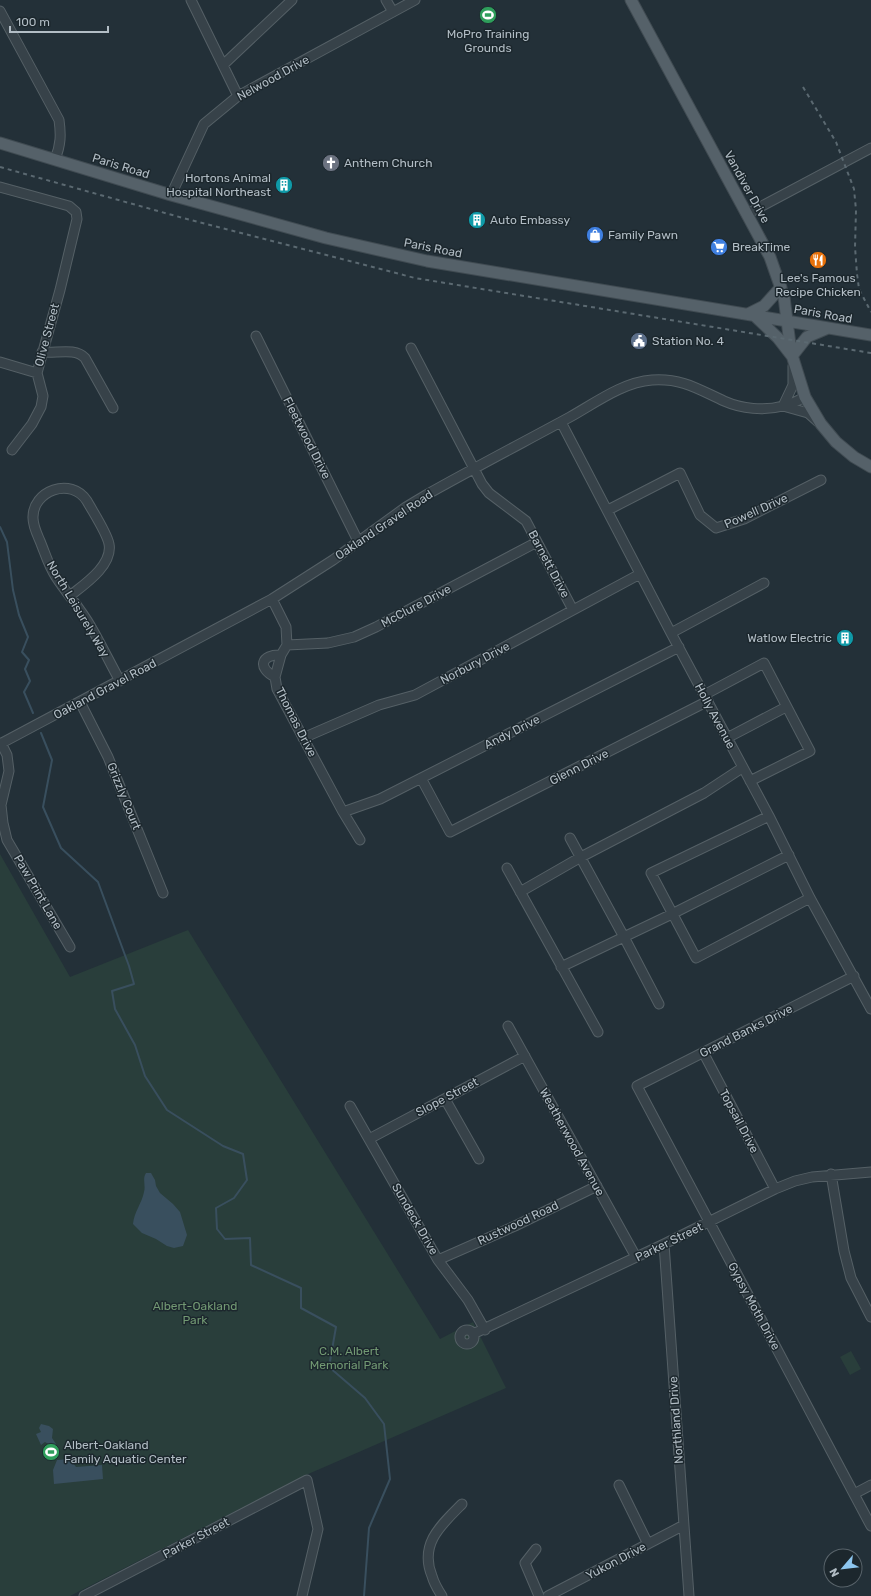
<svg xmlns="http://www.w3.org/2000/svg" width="871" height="1596" font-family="Rubik,sans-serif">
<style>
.green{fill:#293e3b}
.water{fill:#394f5e}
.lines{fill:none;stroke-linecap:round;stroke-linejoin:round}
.stream{stroke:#394f5e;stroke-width:2}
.minor-casing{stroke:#556066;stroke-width:11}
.major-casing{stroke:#404b52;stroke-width:13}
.minor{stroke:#374249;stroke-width:9}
.major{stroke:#556169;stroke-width:11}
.rail{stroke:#5b6971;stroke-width:2;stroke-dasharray:4 4;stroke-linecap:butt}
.labels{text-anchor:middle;stroke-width:3;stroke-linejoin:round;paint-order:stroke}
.poi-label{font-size:12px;fill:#b2bdc5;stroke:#1c272d;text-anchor:start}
.street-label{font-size:12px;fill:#b2bdc5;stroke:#1c272d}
.park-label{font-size:12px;fill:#729973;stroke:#1c272d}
</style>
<rect width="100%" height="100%" fill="#233038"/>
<path class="green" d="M0,854L70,977L188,930L440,1339L473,1322L506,1388L306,1475L70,1596H0Z
M851,1351L861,1369L850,1375L840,1357Z"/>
<path class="water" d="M146,1173H151L155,1180L156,1186L160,1193L173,1204L180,1212L187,1235L183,1246L174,1248L167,1246L156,1239L142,1233L133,1224C134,1212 142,1203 144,1192C146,1185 142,1179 146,1173Z
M41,1424L49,1426L53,1429L52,1438L56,1444V1447H54L45,1442L41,1445L36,1434L41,1432L39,1428Z
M70,1459L76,1467L102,1465L103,1479L54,1484L53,1470L57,1460Z"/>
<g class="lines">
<path class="stream" d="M0,527L7,542L13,590L19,615L28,637L22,652L29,660L25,669L30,681L24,692L33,713
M41,733L52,760L43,807L61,848L98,882L129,966L134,984L112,991L115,1009L135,1045L145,1076L167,1110L223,1146L243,1154L247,1180L234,1198L216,1208L217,1229L225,1239L250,1238L251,1265L301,1288V1308L336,1327L329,1367L365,1398L384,1424L390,1479L369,1528L364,1596"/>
<defs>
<path id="minor" d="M191,0L238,96
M386,0L393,12
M0,11L59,120C61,134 61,145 55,159
M223,65L292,0
M0,187L69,206L76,212L77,219L60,290L37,373L43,396L41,407L32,424L12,450
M171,195L204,124L238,96L415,0
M747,214L871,148
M256,336L358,541
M411,348L482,484L489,493L526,521L573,610
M42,352C55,354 75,347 85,358L113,408
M0,362L37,373
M783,406L793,385V366
M783,406L808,413L818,422
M561,422L671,633L769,816L810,898L871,1009
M608,510L680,473L700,515L716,528L744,519L821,480
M71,595C85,584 113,565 109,544C107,533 93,512 87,501C71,476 32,491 33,518C33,526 37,534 40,541C45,553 49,567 56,577C67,594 81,609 91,627C101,644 110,663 120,681
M272,599L286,627L287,645L281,655L275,677L277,689L343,812L360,840
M671,633L764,583
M287,645L328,643L354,637L376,627L537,542
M275,677C257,668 261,654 281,655
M704,695L764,663L810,751L750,781
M80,702L108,757L163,893
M303,738L379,705L415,695L640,574
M727,738L786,707
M1,743L7,755L9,771L1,805L3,823L7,840L70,947
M0,744L272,599L333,560L406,507L426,495C474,468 522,443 570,417C595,403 623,382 652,380C682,378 698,389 724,401C742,409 764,411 783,406C791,405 798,400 805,397
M421,778L450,832L708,701
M343,812L380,799L679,647
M769,816L651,873L696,958L810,898
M570,838L624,937L659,1004
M507,868L598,1032
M520,892L581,857L704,793L742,768
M561,967L672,914L789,855
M854,976L637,1086L871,1526
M508,1026L636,1257
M703,1052L775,1189
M445,1099L479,1159
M350,1106L438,1260L468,1300L485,1330
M369,1139L525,1056
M831,1174L844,1251L851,1278L871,1317
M664,1244L689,1596
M438,1260L515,1226L597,1186
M460 1337a7 7 0 1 1 14 0a7 7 0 1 1-14 0Z
M473,1334L664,1244L775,1189L795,1181L812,1177L871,1172
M619,1485L648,1544
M854,1494L871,1485
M536,1549L525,1563L539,1596
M84,1596L307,1480L318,1529L302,1596
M442,1596C438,1590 434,1583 432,1576C419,1544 441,1525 462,1504
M548,1596L684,1525"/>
<path id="major" d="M631,0L770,257L784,297L791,352L805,397L821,424L836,442L854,457L871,467
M0,143L171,195L326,238L427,261L871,335
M748,314L764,306L781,287
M755,316L778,338L792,356L807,337L828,328"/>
</defs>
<use href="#minor" class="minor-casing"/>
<use href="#major" class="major-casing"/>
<use href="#minor" class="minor"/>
<use href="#major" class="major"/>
<path class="rail" d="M803,87L836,142L854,189L856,210L855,247L857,274L859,289L871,312
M0,167L183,218L415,278L871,353"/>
</g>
<defs>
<symbol id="stadium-disc" viewBox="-11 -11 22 22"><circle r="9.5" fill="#2e9e5b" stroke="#1c272d"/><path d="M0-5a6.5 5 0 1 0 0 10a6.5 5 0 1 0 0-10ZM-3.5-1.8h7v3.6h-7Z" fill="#fff"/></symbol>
<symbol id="church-disc" viewBox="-11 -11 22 22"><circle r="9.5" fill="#6b7280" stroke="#1c272d"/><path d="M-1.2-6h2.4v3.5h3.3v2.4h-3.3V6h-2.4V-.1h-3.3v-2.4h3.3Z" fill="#fff"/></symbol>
<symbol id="building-disc" viewBox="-11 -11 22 22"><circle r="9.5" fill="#0f9aa8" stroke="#1c272d"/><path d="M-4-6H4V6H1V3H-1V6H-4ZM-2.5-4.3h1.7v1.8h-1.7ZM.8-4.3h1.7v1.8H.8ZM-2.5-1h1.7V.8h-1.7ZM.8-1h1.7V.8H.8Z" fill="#fff"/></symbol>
<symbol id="shop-disc" viewBox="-11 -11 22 22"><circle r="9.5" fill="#3f7fe0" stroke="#1c272d"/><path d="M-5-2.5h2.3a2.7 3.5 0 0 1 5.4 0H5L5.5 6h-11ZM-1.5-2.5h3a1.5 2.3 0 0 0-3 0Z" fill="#fff"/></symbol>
<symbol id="supermarket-disc" viewBox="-11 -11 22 22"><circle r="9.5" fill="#3f7fe0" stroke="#1c272d"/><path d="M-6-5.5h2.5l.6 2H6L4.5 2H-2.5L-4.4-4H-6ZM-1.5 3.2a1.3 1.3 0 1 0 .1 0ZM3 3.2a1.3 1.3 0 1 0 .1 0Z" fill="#fff"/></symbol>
<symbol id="restaurant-disc" viewBox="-11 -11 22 22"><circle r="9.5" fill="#e8710a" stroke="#1c272d"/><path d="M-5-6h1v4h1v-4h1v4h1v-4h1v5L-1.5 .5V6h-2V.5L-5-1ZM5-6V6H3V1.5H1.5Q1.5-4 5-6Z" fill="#fff"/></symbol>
<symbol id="civic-disc" viewBox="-11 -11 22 22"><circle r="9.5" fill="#5c6f8a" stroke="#1c272d"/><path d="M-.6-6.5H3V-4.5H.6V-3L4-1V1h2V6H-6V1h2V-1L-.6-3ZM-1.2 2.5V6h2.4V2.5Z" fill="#fff"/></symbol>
</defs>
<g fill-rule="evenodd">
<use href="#stadium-disc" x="478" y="5" width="20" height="20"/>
<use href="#church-disc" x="321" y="153" width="20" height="20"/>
<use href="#building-disc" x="274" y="175" width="20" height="20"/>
<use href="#building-disc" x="467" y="210" width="20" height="20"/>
<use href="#shop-disc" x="585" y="225" width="20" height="20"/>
<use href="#supermarket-disc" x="709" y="237" width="20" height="20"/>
<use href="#restaurant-disc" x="808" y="250" width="20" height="20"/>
<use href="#civic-disc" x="629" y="331" width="20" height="20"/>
<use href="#building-disc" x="835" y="628" width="20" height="20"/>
<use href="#stadium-disc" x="41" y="1442" width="20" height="20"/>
</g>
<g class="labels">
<g class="poi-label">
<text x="488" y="38" text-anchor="middle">MoPro Training<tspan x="488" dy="14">Grounds</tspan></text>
<text x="344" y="167">Anthem Church</text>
<text x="271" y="182" text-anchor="end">Hortons Animal<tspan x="271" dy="14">Hospital Northeast</tspan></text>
<text x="490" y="224">Auto Embassy</text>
<text x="608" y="239">Family Pawn</text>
<text x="732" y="251">BreakTime</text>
<text x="818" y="282" text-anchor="middle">Lee's Famous<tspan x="818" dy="14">Recipe Chicken</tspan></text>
<text x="652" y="345">Station No. 4</text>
<text x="832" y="642" text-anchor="end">Watlow Electric</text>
<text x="64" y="1449">Albert-Oakland<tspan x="64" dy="14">Family Aquatic Center</tspan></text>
</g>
<g class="street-label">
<text transform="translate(273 78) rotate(-29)" y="4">Nelwood Drive</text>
<text transform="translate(121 166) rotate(17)" y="4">Paris Road</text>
<text transform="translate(747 187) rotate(61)" y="4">Vandiver Drive</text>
<text transform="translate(433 248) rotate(11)" y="4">Paris Road</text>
<text transform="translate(823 314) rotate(10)" y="4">Paris Road</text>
<text transform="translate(47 335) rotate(-75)" y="4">Olive Street</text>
<text transform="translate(307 438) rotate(63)" y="4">Fleetwood Drive</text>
<text transform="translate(756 511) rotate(-24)" y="4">Powell Drive</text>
<text transform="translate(384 525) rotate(-34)" y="4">Oakland Gravel Road</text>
<text transform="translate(549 564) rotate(62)" y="4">Barnett Drive</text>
<text transform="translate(416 606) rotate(-28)" y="4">McClure Drive</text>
<text transform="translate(78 609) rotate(59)" y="4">North Leisurely Way</text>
<text transform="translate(475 663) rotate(-28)" y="4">Norbury Drive</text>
<text transform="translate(105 689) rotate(-28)" y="4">Oakland Gravel Road</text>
<text transform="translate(715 716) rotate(62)" y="4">Holly Avenue</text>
<text transform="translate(296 722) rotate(63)" y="4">Thomas Drive</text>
<text transform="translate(512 732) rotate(-27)" y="4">Andy Drive</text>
<text transform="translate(579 767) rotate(-27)" y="4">Glenn Drive</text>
<text transform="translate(124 796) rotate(68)" y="4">Grizzly Court</text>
<text transform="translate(38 892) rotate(60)" y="4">Paw Print Lane</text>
<text transform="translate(746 1031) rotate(-27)" y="4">Grand Banks Drive</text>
<text transform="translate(447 1097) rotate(-28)" y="4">Slope Street</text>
<text transform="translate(739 1121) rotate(62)" y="4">Topsail Drive</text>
<text transform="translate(572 1142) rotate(61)" y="4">Weatherwood Avenue</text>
<text transform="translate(415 1219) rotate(60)" y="4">Sundeck Drive</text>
<text transform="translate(518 1223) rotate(-25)" y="4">Rustwood Road</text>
<text transform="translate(669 1242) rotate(-26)" y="4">Parker Street</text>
<text transform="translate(754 1306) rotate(62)" y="4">Gypsy Moth Drive</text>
<text transform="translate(676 1420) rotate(-94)" y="4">Northland Drive</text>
<text transform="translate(196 1538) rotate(-28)" y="4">Parker Street</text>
<text transform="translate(616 1561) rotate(-28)" y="4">Yukon Drive</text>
</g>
<g class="park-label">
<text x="195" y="1310">Albert-Oakland<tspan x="195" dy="14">Park</tspan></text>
<text x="349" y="1355">C.M. Albert<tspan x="349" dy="14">Memorial Park</tspan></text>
</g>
</g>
<g transform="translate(843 1568) rotate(242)"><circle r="19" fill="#1c272d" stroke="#58636a"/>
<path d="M0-3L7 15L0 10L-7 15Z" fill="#8dc6ef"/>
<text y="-6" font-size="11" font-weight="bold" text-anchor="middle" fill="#b2bdc5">N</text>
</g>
<path d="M10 26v6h98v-6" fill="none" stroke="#b2bdc5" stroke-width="2"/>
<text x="16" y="26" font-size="12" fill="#b2bdc5" stroke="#1c272d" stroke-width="3" paint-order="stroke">100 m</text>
</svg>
